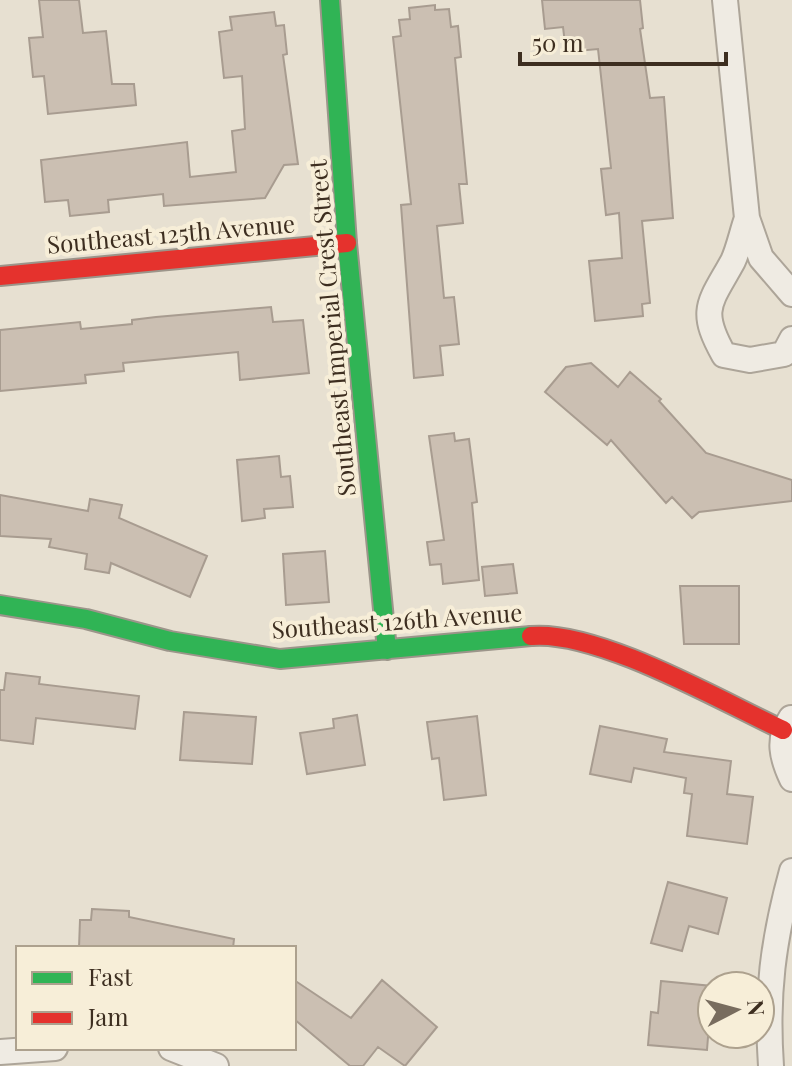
<svg xmlns="http://www.w3.org/2000/svg" width="792" height="1066" font-family="'Playfair Display',serif">
<style>
.building{fill:#cbbfb2;stroke:#a89c90;stroke-width:2}
.lines{fill:none;stroke-linecap:round;stroke-linejoin:round}
.street-casing{stroke:#ada599;stroke-width:28}
.fast-casing{stroke:#9c958a;stroke-width:22}
.jam-casing{stroke:#9c958a;stroke-width:22}
.street{stroke:#efebe3;stroke-width:24}
.fast{stroke:#30b455;stroke-width:18}
.jam{stroke:#e5322d;stroke-width:18}
.labels{text-anchor:middle;stroke-width:8;stroke-linejoin:round;paint-order:stroke}
.street-label{font-size:24px;fill:#3d2e20;stroke:#f7eed8}
</style>
<rect width="100%" height="100%" fill="#e7e0d1"/>
<path class="building" d="M39,0H79L83,33L106,31L112,84H134L136,105L48,114L44,76L33,77L29,38L43,37Z
M542,0H640L643,28L640,29L650,98L664,97L673,218L642,221L650,303L642,304L643,316L595,321L589,261L622,258L619,213L606,215L601,169L611,168L598,49L566,52L563,27L545,29Z
M435,5V10L449,9L451,27L458,26L461,57L455,58L467,184H459L463,223L437,226L444,298L454,297L459,344L440,346L443,375L414,378L401,205L411,204L393,37L401,36L399,20L410,19L409,8Z
M274,12L276,26L284,25L287,54L283,55L298,164L284,165L265,198L164,206L163,194L108,200L109,212L70,216L68,200L45,202L41,160L187,142L190,177L236,172L232,131L245,129L242,76L224,78L219,32L232,30L230,17Z
M271,307L273,322L303,320L309,373L240,380L238,352L123,363L124,371L85,375L86,383L0,391V330L80,322L81,329L132,324V320L156,317Z
M591,363L618,387L630,372L661,399L659,401L706,453L792,480V501L699,512L692,518L672,497L666,503L611,440L607,445L545,392L566,367Z
M454,433L455,441L469,439L477,502L472,503L479,580L443,584L441,564L430,565L427,542L444,540L429,436Z
M279,456L281,477L290,476L293,507L264,509L265,518L242,521L237,460Z
M0,495L88,511L90,499L122,505L119,518L207,556L190,597L111,563L109,573L85,569L87,554L49,547L51,539L0,536Z
M325,551L329,602L286,605L283,554Z
M513,564L517,593L485,596L482,567Z
M680,586H739V644H684Z
M6,673L40,677L39,684L139,696L135,729L36,718L33,744L0,740V690H4Z
M184,712L256,717L252,764L180,760Z
M357,715L365,765L307,774L300,733L334,728L333,719Z
M477,716L486,795L444,800L439,758L432,759L427,722Z
M600,726L667,739L664,752L731,761L727,794L753,797L747,844L687,836L692,794L684,793L686,778L634,768L631,782L590,774Z
M668,882L727,898L718,934L689,926L682,951L651,943Z
M92,909L129,911V917L234,939L233,948H79L80,920H91Z
M294,980L351,1018L382,980L437,1027L405,1066L378,1047L363,1066H350L294,1019Z
M661,981L712,986L707,1050L648,1045L651,1012L658,1013Z"/>
<g class="lines">
<defs>
<path id="street" d="M725,0L747,218L761,258L792,294
M747,218C742,232 739,248 733,261C710,303 698,309 724,355L750,360L784,354L792,339
M791,718C777,739 782,758 792,779
M171,1048L216,1066
M0,1052L55,1048
M771,1066C766,995 773,940 792,871"/>
<path id="fast" d="M330,0L347,243L387,650
M0,605L86,619L170,641L280,659L531,636"/>
<path id="jam" d="M0,276L347,243
M531,636C598,630 719,700 783,730"/>
</defs>
<use href="#street" class="street-casing"/>
<use href="#fast" class="fast-casing"/>
<use href="#jam" class="jam-casing"/>
<use href="#street" class="street"/>
<use href="#fast" class="fast"/>
<use href="#jam" class="jam"/>
</g>
<g class="labels">
<g class="street-label">
<text transform="translate(171 235) rotate(-5)" y="8">Southeast 125th Avenue</text>
<text transform="translate(333 328) rotate(-95)" y="8">Southeast Imperial Crest Street</text>
<text transform="translate(397 622) rotate(-4)" y="8">Southeast 126th Avenue</text>
</g>
</g>
<rect x="16" y="946" width="280" height="104" fill="#f7eed8" stroke="#ada18e" stroke-width="2"/>
<rect x="32" y="972" width="40" height="12" fill="#30b455" stroke="#ada18e" stroke-width="2"/>
<text x="88" y="986" font-size="24" fill="#3d2e20">Fast</text>
<rect x="32" y="1012" width="40" height="12" fill="#e5322d" stroke="#ada18e" stroke-width="2"/>
<text x="88" y="1026" font-size="24" fill="#3d2e20">Jam</text>
<g transform="translate(736 1010) rotate(84)"><circle r="38" fill="#f7eed8" stroke="#ada18e" stroke-width="2"/>
<path d="M0-6L14 30L0 20L-14 30Z" fill="#786c5e"/>
<text y="-12" font-size="22" font-weight="bold" text-anchor="middle" fill="#3d2e20">N</text>
</g>
<path d="M520 52v12h206v-12" fill="none" stroke="#3d2e20" stroke-width="4"/>
<text x="532" y="52" font-size="24" fill="#3d2e20" stroke="#f7eed8" stroke-width="6" paint-order="stroke">50 m</text>
</svg>
